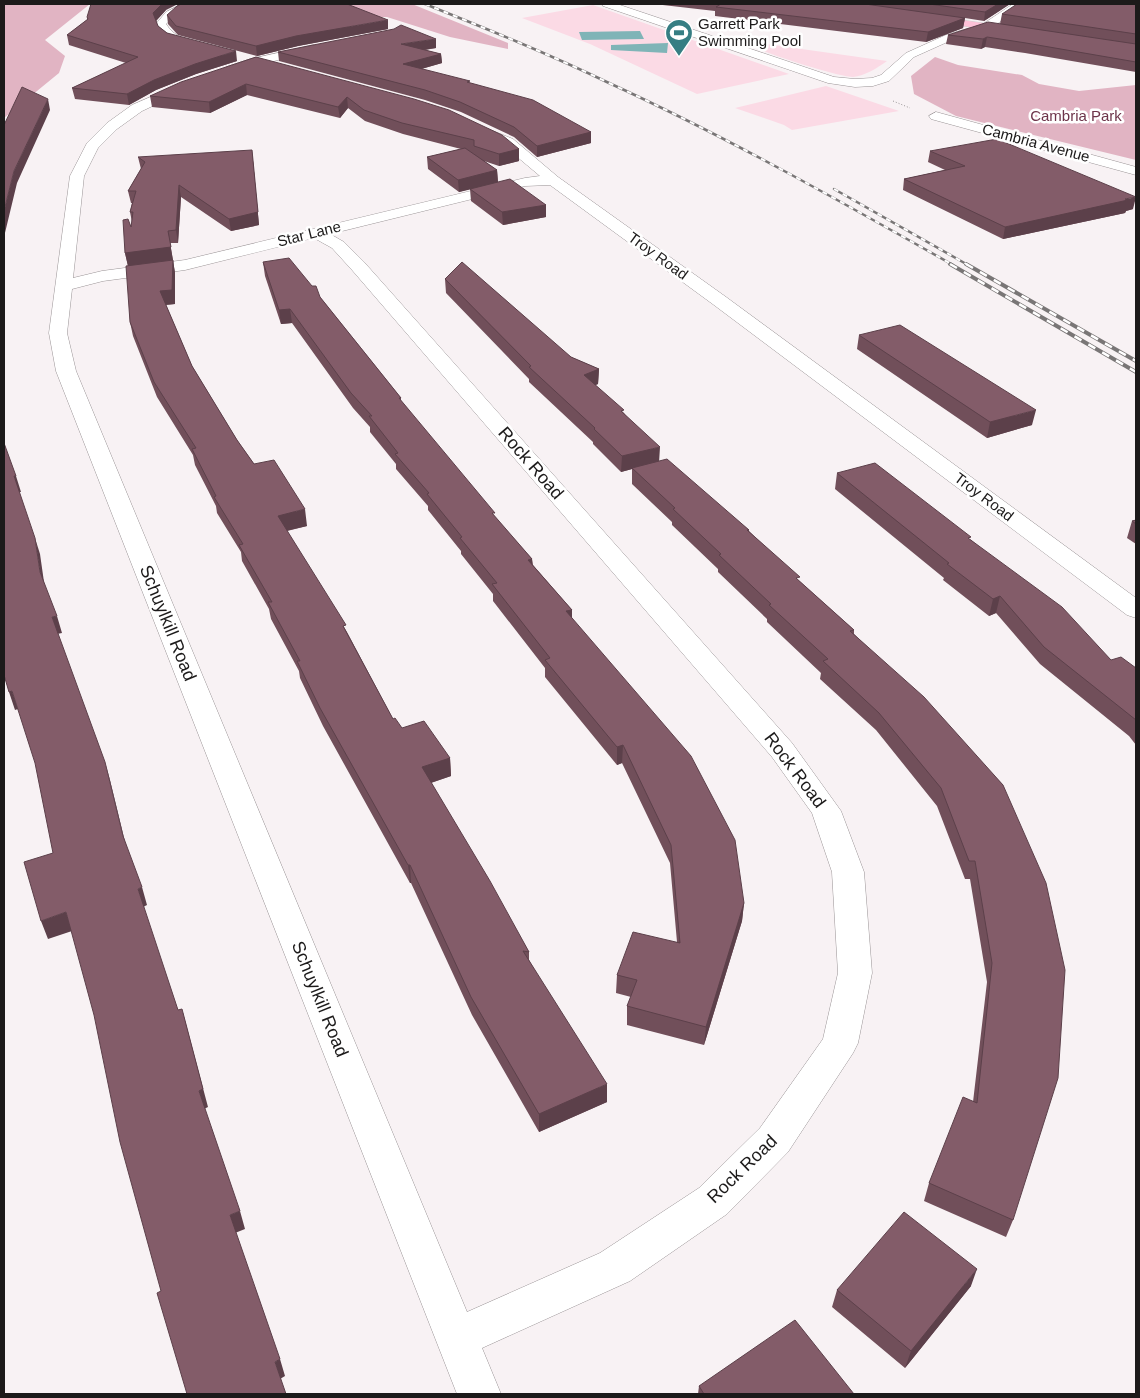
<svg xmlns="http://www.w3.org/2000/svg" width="1140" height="1398" font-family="Arial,sans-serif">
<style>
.green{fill:#fbdae5}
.forest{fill:#e1b4c3}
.water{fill:#7fb4b7}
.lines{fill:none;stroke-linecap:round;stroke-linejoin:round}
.minor-casing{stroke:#9a9496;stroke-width:1}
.major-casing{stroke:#d2d1d1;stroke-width:1}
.path{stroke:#989495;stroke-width:1;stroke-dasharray:1 2;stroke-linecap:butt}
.minor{fill:#fff;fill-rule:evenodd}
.major{fill:#fdc1d7;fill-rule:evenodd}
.rail-far1-casing{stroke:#797676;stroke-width:2.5}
.rail-casing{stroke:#797676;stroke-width:4}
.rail-far1{stroke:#fff;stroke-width:2;stroke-dasharray:5;stroke-linecap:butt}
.rail{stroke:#fff;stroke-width:2.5;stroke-dasharray:8;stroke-linecap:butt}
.wall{fill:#714f5a}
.shaded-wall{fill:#5c404a}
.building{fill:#835c69;stroke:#5c404a}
.labels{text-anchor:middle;stroke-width:5;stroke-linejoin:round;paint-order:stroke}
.far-poi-label{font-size:15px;fill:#1c1a1a;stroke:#fff;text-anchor:start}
.far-park-label{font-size:15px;fill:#6d344a;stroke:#fff}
.far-street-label{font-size:15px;fill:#1c1a1a;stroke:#fff}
.street-label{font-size:18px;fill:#1c1a1a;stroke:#fff}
</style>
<rect width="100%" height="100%" fill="#f8f2f4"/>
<path class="green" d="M593,5L789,74L697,94L590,44L522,18Z
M766,44L887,61C877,68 865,76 853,77C839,77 766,54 753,46Z
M826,86L899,111L792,130L784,125L735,108Z"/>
<path class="forest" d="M4,4H90L45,40L65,56L59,73L4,118Z
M289,4H412L508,43V49L450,37L387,17H335Z
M935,57L958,65L1022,75L1039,84L1079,91L1136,85V160L956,116L914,94L911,76Z"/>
<path class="water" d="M640,31L644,39L582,40L579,32Z
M668,43L667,53L611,50V45Z"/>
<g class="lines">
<defs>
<path id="minor" d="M182,4L194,5L177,14L166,24C174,37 188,41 202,45L204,47L202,49L198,50C180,46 165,41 156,24L166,12Z
M602,4H617L834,77L855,79L872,78L881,75L906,53L946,35L983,24L1013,4H1025L991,28L954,39L914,57L889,81L873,86L855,87L828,83L603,6Z
M314,45L320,48L318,50L258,65L230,74L224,70L226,67L250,59Z
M185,82L189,83L191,86L189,89L142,111L117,129L98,148L84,176L73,278L102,271L185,260L525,178L540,176L503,145L483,136L481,133L488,129L513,139L558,177L726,297L1136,598V618L1127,615L714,305L550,185L525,186L330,234L344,242L364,262L792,743L841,811L864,872L872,973L858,1043L853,1053L788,1152L727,1214L630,1281L482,1348L501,1394H457L56,371L49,333L70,176L87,143L107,123L132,105ZM314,238L332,248L352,270L772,757L812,813L832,872L838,973L823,1039L760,1128L699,1188L600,1253L467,1312L76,371L67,333L72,289L103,281L185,270Z
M936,112L1136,167V175L931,119L929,116Z"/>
<path id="major" d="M928,15L1016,28L1022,31L1016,34L924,20L923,18L924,16Z"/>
</defs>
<use href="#minor" class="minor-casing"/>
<use href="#major" class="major-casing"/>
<path class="path" d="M893,101L910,108"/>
<use href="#minor" class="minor"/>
<use href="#major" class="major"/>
<defs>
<path id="rail-far1" d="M425,4C487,29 549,54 609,83C727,137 840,201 953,265
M834,189L968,265"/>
<path id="rail" d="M950,264L1136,372
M966,264L1136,361"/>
</defs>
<use href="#rail-far1" class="rail-far1-casing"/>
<use href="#rail" class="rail-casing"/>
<use href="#rail-far1" class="rail-far1"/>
<use href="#rail" class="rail"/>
</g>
<path class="wall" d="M654,4H1010L984,21L965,18L963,28L926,42L715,16V11Z
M1136,4V72L1025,53L985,47L981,49L946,44L948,35L1000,24L1002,14Z
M166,10L156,21L158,26L167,33L237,61L196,74L156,90L129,105L75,99L72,88L126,63L69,45L67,35L87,20V17Z
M167,15L388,29L298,46L257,56L178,35L168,24Z
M436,48L425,50L441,54L442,63L421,69L470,83L591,132V143L537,157L514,137L461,112L425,100L279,61L278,52Z
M256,57L519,149V161L499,166L484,161L497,170L498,182L546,205V217L503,225L471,201L470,189L459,192L428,169L427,157L461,149L403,134L365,121L348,108L340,118L247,95L210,113L152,107L150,96Z
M930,151L1133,209L1126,211L1125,213L1003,239L903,190L904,179L945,170L928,162Z
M138,157L253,161L259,225L231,231L181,197L178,243H170L175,273V304L166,305L192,366L237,440L254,464L307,526L287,531L347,632L393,719L402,728L450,758L451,776L431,783L529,952V960L607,1102L539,1132L472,1015L411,883H410L323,726L300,678L299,671L271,619L269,609L242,561L241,552L217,513L216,506L195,465L193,455L157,397L133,336L130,322L128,266L125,253L132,222L130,212L132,203H131L128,191L141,169Z
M263,262L320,297L401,398V401L495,517L532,559L533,565L572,610V618L744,903L742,921L704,1045L627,1025V1006L631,997L616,993L617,975L677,942L670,863L622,763L617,765L545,677V668L493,601V594L461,554V551L428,510V506L396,469V464L370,432V427L353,408L292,323L281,324L265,276Z
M445,279L571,357L599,369L598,384L595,385L624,413L659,461L749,530V531L799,581L854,630V634L1003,785L1013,1220L1006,1237L924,1201L929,1183L973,1102L987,982L970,879H965L937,806L876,730L820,679L821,673L767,622V619L718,572V569L672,525V522L632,484V469L621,472L593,444V442L529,382V379L446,293Z
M859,335L1032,425L987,438L857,349Z
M837,473L971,540L1111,660L1136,668V745L1129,736L1040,664L996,613L989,616L943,580L944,578L835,489Z
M1136,520V544L1127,538L1132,521Z
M971,1286L905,1368L832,1307L837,1290Z
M699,1386L854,1394H698Z"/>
<path class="shaded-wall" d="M162,4H178L166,10L154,23L153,13Z
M998,4H1010L984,21L985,12Z
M965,18L963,28L926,42L928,32Z
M388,20V29L298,46L257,56L256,46L296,36Z
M987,37L985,47L981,49L983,39Z
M436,39V48L402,53L401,44Z
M236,51L237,61L196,74L156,90L129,105L127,94L154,80L195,64Z
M441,54L442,63L404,74L403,64Z
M246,84L247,95L210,113L209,102Z
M347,97L348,108L340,118L338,107Z
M48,99L50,110L17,183L4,237V211L14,171Z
M591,132V143L537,157V146Z
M519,149V161L499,166V154Z
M252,150L259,225L231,231L229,219Z
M497,170L498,183L459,192L458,180Z
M179,185L181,197L178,243L176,230Z
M1136,197L1133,209L1126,211L1125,213L1003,239L1005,227Z
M546,205V217L503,225L502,212Z
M168,231L173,260L128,266L125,253Z
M173,260L175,273V304L162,305L160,291Z
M290,309L292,323L281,324L279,310Z
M599,369L598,384L584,390V375Z
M1036,410L1032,425L987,438L990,422Z
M660,447L659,463L632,468V469L621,472L622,456Z
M14,476H16L21,492H18Z
M305,509L307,526L281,532L278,516Z
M35,538L40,554L45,589L40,572Z
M532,559L533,575L528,560Z
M1000,596L996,613L989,616L993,599Z
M572,610V627L566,611Z
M57,616L62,633L57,634L52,617Z
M12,691L18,709L15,710L9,692Z
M623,745L622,763L617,765V747Z
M450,758L451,776L424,785L422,767Z
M105,762L110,780L128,854L123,836Z
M408,865H410L411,883H410Z
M142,887L147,905L143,907L138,889Z
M744,903L742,921L704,1045L706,1027Z
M66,912L72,931L48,939L41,921Z
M182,1009L208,1107L204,1109L199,1091Z
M607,1084V1102L539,1132V1114Z
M240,1211L245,1229L235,1233L230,1215Z
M977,1269L971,1286L905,1368L911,1351Z
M280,1359L285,1376L280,1379L275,1362Z"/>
<path class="building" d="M91,4H162L153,13L158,26L167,33L236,51L195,64L154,80L127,94L72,88L138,57L67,35L88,19L87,17Z
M181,4H347L388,20L296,36L256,46L176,26L167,15L177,6Z
M721,4H865L965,18L928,32L716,7Z
M929,4H998L985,12Z
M1017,4H1136V34L1002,14Z
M988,22L1136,44V62L1026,43L987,37L983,39L948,35Z
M401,25L436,39L401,44L441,54L403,64L470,81L467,82L533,100L591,132L537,146L514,127L460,102L425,90L278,52L394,29Z
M256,57L414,99L449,110L502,135L519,149L499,154L474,146V140L402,123L364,110L347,97L338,107L246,84L209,102L150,96L181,82Z
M22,87L48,99L14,171L4,211V125Z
M997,139L1136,197L1125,199L1128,200L1005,227L904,179L965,166L930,151Z
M465,148L497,170L458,180L427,157Z
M252,150L258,212L229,219L179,185L176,230L168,231L171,247L125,253L123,220L128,219L131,227L133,212H130L136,191H128L145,162L138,157Z
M510,179L546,205L502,212L470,189Z
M289,258L312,286H316L320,297L401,398H399L495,513H492L532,559L528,560L572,610L566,611L691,756L735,840L744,903L706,1027L627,1006L637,980L617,975L633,932L680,943L671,845L623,745L617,747L545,660L550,658L492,584L497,583L460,538L462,537L427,494L429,493L395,454L398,453L369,416H372L351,393L290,309L279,310L263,262Z
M173,260L172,290L160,291L192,366L237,440L254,464L274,460L305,509L278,516L346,625L343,626L393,719L395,718L402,728L424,721L450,758L422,767L490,881L529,952L523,951L607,1084L539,1114L471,997L410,865H408L320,708L297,661H300L268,602H272L239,545L243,544L214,497L216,496L192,449L196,448L154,382L130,322L126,266Z
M462,262L571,357L599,369L584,375L624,410L621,411L660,447L622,456L594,429L595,428L529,367L531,366L445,279Z
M900,325L1036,410L990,422L859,335Z
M4,443L16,476H14L35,538L40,572L57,616L52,617L105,762L123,836L142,887L138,889L178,1010L182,1009L203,1089L199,1091L240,1211L230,1215L280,1359L275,1362L286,1394H187L157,1293L161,1291L120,1142L94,1015L66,912L41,921L24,862L53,853L35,763L12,691L9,692L4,675Z
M667,459L749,530H747L800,577L796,578L854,630L850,631L924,697L1003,785L1046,883L1065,970L1058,1078L1013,1220L929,1183L963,1097L977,1103L992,963L975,861H969L941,788L879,713L823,661L828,659L769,605L771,604L719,555L721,554L673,509L675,508L632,468Z
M875,463L971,537L968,538L1062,607L1111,660L1121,657L1136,668V720L1044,647L1000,596L993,599L947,564L949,563L837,473Z
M1136,520V524L1132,521Z
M904,1212L977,1269L911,1351L837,1290Z
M795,1320L854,1394H704L699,1386Z"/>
<defs>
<symbol id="stadium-pin" viewBox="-11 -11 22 30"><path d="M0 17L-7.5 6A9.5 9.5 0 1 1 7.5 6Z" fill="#367e83" stroke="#fff"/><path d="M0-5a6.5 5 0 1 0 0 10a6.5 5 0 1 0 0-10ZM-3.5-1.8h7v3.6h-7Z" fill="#fff"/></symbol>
</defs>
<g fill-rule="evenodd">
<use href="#stadium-pin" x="663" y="17" width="32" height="43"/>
</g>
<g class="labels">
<g class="far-poi-label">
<text x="698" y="29">Garrett Park<tspan x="698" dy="17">Swimming Pool</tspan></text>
</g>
<g class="far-park-label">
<text x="1076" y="121">Cambria Park</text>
</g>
<g class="far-street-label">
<text transform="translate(1036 143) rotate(15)" y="5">Cambria Avenue</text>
<text transform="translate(309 234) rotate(-14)" y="5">Star Lane</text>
<text transform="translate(658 256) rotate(36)" y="5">Troy Road</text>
<text transform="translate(984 497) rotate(37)" y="5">Troy Road</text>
</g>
<g class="street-label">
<text transform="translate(531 463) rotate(49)" y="6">Rock Road</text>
<text transform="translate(168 623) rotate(68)" y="6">Schuylkill Road</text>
<text transform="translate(795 770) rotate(53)" y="6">Rock Road</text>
<text transform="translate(320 999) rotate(68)" y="6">Schuylkill Road</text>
<text transform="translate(742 1169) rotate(-44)" y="6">Rock Road</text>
</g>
</g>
<rect width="1140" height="1398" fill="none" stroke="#1c1a1a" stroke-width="10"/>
</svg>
